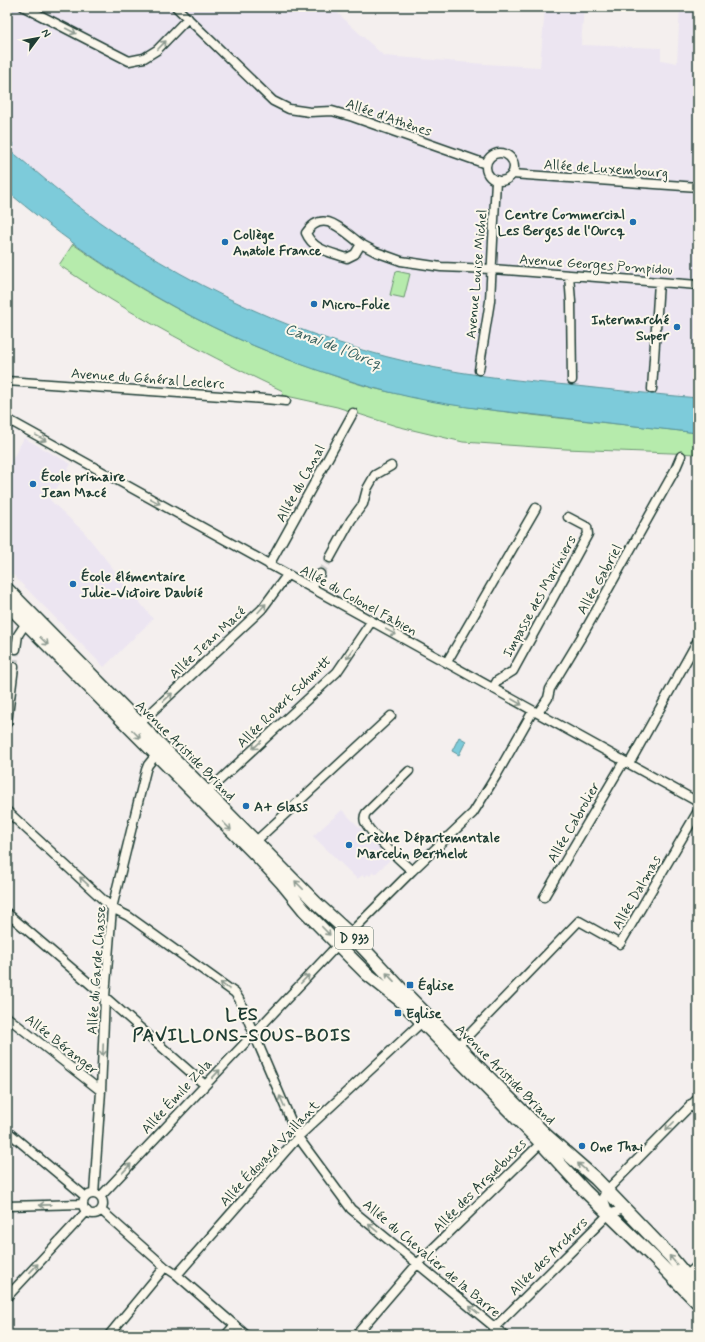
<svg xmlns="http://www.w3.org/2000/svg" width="705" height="1342" font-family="Mynerve,sans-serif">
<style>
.built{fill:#ece5f1}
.green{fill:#b6ebac;stroke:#6a9470}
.water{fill:#7dcbda;stroke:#579298}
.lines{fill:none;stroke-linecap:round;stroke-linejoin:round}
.street-tunnel{stroke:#c9cbc9;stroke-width:8;stroke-dasharray:8 4;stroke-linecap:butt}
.street-casing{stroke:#1f3d34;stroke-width:11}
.primary-casing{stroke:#1f3d34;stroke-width:15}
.street{stroke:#fbf7ec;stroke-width:8}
.primary{stroke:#fbf7ec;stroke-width:12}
.oneway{stroke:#8d9a90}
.poi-dot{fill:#1f6fb2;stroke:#fbf7ec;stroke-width:1.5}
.labels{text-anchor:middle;stroke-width:4;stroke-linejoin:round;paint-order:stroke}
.shield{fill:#fbf7ec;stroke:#61756b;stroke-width:1}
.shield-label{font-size:13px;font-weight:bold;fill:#1f3d34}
.street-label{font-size:14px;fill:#1f3d34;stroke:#fbf7ec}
.poi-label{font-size:14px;font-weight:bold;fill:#1f3d34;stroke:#fbf7ec;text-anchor:start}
.water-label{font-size:15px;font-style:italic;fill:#36605e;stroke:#fbf7ec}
.district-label{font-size:18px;font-weight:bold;letter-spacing:1px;fill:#1f3d34;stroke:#fbf7ec}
</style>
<rect width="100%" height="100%" fill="#f4efee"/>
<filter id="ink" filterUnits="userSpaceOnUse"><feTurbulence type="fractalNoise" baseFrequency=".025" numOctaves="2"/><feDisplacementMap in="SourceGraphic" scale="8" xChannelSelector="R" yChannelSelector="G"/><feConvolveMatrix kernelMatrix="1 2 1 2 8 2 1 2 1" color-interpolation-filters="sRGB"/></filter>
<g filter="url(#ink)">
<path class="built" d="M7,7H331L384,56L485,64L540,67L545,7H584L581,45L661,48V60L677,63L680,7H698V398L533,382L458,372L389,357L326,338L277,320L238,303L200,285L128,242L97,221L43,178L10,150L14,145L7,138V127L10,121L11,114V106L7,93Z
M24,438L71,464L50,500L84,532L153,619L104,667L7,569V469Z
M342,810L391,859L375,874L373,872L370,876L368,874L365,877L363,875L357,879L313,836Z"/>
<path class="green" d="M73,244C149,298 229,340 318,370C343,379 368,388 394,393C445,405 497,411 549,417C599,422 648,427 698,433V454L565,449L463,442L396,426L337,407L282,395L283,391C224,363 165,333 110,299C93,288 76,276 59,265Z
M396,271L410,274L404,298L390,295Z"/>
<path class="water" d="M7,138L14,145L10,150C39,174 67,199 98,221C204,297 330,351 459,372C495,378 531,382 567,385C611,390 654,394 698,398V433C644,427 591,421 537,415C489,410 440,405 393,393C367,387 342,378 317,370C201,330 101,271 7,191Z
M459,737L466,741L459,755L452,751Z"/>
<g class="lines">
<path class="street-tunnel" d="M320,574L330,558
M14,667L16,649"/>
<defs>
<path id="street" d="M24,7L129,61L144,58L157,50L188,18
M176,7L273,101L289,109L310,112L332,111L353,117L486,164
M486 167a14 14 0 1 1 28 0a14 14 0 1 1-28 0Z
M512,174L698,187
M361,244C343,231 323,207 306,233C313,250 330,252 347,258L355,254L361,244L376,252L401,261L441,267L492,269L698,285
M569,275L571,302L572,380
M479,370L490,301L496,180
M7,381L265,399L286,401
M652,389L659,282
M7,419L698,802
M330,558L351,520L363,504L367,489L375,475L391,466
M269,565L353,413
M312,588L320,574
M16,649L18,635L26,623
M447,662L536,508
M493,688L497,681L513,671L588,534L587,527L568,517
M538,713L548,698L550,689L582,636L675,470L681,456
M7,723L14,667
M139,724L262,609L287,575
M629,764L698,640
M409,771L366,813C364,816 364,819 365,822C370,834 401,861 412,871
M207,792L337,672L371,622
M7,811L112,908L128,916L235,993L239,999L298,1137L351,1209L504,1335
M255,842L391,716
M544,897L624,761
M7,913L97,990L205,1085
M7,1017L101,1091
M458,1046L579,921L620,944L698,811
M691,1104L698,1112
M7,1131L86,1197
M94,1194L101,1091L105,997L112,908L146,770L148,765L156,755
M83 1204a10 10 0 1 1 20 0a10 10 0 1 1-20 0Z
M100,1197L229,1060L331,952L412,871L473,813L496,776L533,711
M7,1206L83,1204
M101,1210L165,1267L177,1275L246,1335
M608,1211L603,1197L607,1190L698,1098
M177,1275L298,1137L422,1022
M686,1276L698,1265
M7,1297L87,1211
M109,1335L165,1267
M226,1335L235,1325
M356,1335L417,1264L541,1143
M491,1335L495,1327L609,1214L624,1209"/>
<path id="primary" d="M7,589L316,903L350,934L406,994L547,1136L596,1179L670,1256L698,1290
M7,604L259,858L282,883L304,910L350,957L367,974L400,1000L422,1022L541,1143L585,1191L652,1256L698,1303"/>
</defs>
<use href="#street" class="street-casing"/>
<use href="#primary" class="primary-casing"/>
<use href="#street" class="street"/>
<use href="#primary" class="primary"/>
</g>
<defs><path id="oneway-shaft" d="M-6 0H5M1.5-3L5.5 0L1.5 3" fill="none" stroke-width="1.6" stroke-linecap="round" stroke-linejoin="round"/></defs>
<g class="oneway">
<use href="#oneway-shaft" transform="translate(71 31) rotate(27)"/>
<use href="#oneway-shaft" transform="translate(162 45) rotate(-46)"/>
<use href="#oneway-shaft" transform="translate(41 438) rotate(29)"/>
<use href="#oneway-shaft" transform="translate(155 501) rotate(29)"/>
<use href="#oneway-shaft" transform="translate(262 608) rotate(-48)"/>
<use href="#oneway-shaft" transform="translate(391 632) rotate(28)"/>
<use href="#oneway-shaft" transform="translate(44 641) rotate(45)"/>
<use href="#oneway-shaft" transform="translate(350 654) rotate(126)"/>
<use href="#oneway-shaft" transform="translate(168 697) rotate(-43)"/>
<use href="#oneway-shaft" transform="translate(517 702) rotate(30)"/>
<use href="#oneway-shaft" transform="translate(136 734) rotate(45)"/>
<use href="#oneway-shaft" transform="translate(257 745) rotate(137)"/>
<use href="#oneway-shaft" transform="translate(227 826) rotate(45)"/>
<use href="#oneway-shaft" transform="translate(84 881) rotate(-137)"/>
<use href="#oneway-shaft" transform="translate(299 885) rotate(-135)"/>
<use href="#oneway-shaft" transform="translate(326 931) rotate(46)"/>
<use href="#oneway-shaft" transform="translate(390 977) rotate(-133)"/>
<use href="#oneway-shaft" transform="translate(305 979) rotate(-46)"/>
<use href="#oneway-shaft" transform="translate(225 986) rotate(-144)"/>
<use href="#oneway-shaft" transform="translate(103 1050) rotate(92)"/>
<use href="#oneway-shaft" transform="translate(216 1074) rotate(-47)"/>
<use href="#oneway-shaft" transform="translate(282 1101) rotate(-114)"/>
<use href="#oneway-shaft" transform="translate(670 1126) rotate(135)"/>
<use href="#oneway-shaft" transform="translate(582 1167) rotate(-139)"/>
<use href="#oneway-shaft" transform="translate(127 1168) rotate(-47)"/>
<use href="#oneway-shaft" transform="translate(45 1205) rotate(179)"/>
<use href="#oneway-shaft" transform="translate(373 1228) rotate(-140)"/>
<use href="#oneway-shaft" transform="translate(673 1260) rotate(-130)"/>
<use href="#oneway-shaft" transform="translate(34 1268) rotate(-47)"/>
<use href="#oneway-shaft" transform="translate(474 1310) rotate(-141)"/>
</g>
</g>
<g class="poi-dot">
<circle cx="633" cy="222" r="4"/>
<circle cx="225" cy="242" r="4"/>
<circle cx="314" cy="304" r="4"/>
<circle cx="677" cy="327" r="4"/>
<circle cx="33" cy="484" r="4"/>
<circle cx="73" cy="584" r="4"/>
<circle cx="246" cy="806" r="4"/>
<circle cx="349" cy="845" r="4"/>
<rect x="406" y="981" width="8" height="8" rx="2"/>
<rect x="394" y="1009" width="8" height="8" rx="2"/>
<circle cx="582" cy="1146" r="4"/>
</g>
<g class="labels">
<rect class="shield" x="335" y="927" width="38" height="22" rx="3"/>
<g class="shield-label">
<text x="354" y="943">D 933</text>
</g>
<g class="street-label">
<text transform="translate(389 117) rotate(19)" y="5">Allée d'Athènes</text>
<text transform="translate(606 168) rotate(4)" y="5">Allée de Luxembourg</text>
<text transform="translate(596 264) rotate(4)" y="5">Avenue Georges Pompidou</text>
<text transform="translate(476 274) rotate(-85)" y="5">Avenue Louise Michel</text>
<text transform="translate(148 378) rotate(4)" y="5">Avenue du Général Leclerc</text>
<text transform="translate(300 483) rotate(-61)" y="5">Allée du Canal</text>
<text transform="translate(599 579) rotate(-61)" y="5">Allée Gabriel</text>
<text transform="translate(539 596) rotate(-61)" y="5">Impasse des Mariniers</text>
<text transform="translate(359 600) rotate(29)" y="5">Allée du Colonel Fabien</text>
<text transform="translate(207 642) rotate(-43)" y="5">Allée Jean Macé</text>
<text transform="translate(284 701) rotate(-44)" y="5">Allée Robert Schmitt</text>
<text transform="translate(186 750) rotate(45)" y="5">Avenue Aristide Briand</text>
<text transform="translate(573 822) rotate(-60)" y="5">Allée Cabrolier</text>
<text transform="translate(636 892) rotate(-60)" y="5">Allée Dalmas</text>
<text transform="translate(96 970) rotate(-86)" y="5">Allée du Garde Chasse</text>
<text transform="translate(62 1044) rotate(38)" y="5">Allée Béranger</text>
<text transform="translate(506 1074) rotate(45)" y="5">Avenue Aristide Briand</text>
<text transform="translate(176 1096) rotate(-47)" y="5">Allée Émile Zola</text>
<text transform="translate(269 1153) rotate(-47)" y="5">Allée Édouard Vaillant</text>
<text transform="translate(479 1185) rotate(-45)" y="5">Allée des Arquebuses</text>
<text transform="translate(548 1256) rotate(-45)" y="5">Allée des Archers</text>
<text transform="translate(432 1258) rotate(40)" y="5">Allée du Chevalier de la Barre</text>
</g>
<g class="poi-label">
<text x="625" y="219" text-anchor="end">Centre Commercial<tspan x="625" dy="16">Les Berges de l'Ourcq</tspan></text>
<text x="233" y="239">Collège<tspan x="233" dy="16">Anatole France</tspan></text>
<text x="322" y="309">Micro-Folie</text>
<text x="669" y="324" text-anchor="end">Intermarché<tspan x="669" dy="16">Super</tspan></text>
<text x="41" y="481">École primaire<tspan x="41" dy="16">Jean Macé</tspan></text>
<text x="81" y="581">École élémentaire<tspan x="81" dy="16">Julie-Victoire Daubié</tspan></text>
<text x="254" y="811">A+ Glass</text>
<text x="357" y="842">Crèche Départementale<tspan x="357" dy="16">Marcelin Berthelot</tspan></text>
<text x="418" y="990">Église</text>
<text x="406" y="1018">Eglise</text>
<text x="590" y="1151">One Thai</text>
</g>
<g class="water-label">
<text transform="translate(334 346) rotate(21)" y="5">Canal de l'Ourcq</text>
</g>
<g class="district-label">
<text x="242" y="1020">LES<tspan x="242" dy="21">PAVILLONS-SOUS-BOIS</tspan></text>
</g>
</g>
<rect width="705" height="1342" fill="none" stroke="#fbf7ec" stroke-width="24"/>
<rect x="12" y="12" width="681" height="1318" fill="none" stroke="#1f3d34" stroke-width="1.5" filter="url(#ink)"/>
<g transform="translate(38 38) rotate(58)" stroke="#fbf7ec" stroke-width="3" paint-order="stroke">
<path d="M0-3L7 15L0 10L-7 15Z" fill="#1f3d34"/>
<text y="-6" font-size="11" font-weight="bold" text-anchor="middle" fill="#1f3d34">N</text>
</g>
</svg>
